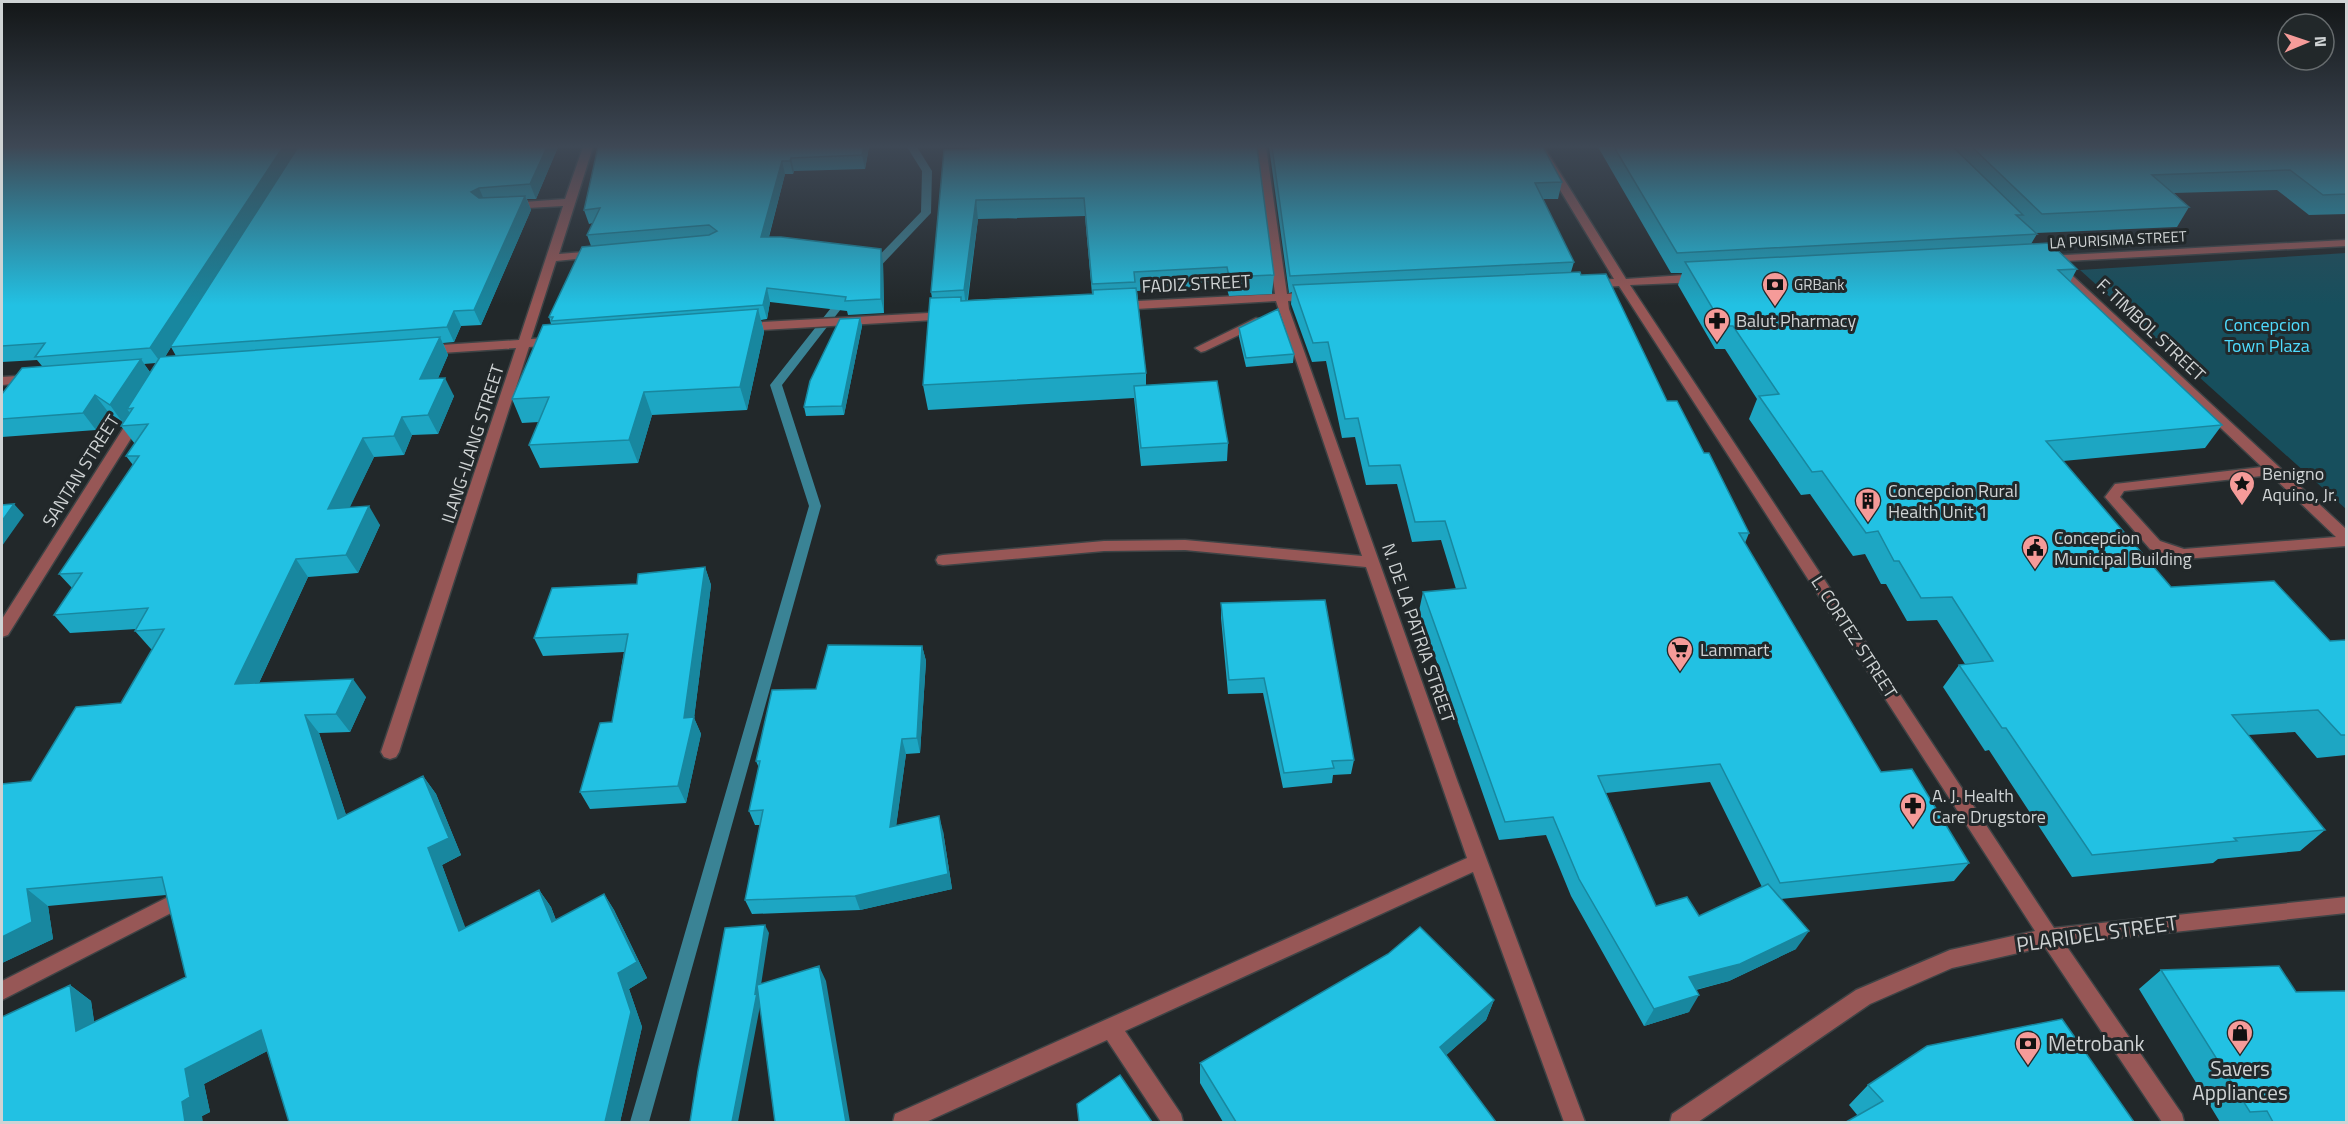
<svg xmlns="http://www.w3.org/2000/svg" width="2348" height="1124" font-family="'Titillium Web',sans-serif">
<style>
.green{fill:#174f5d}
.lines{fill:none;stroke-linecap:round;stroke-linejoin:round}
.stream{fill:#3a8395;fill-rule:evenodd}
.minor-casing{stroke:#3e4345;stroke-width:3}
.minor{fill:#975756;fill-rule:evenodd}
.wall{fill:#1da6c3;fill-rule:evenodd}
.shaded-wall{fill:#18879f}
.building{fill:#22c1e3;stroke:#18879f;stroke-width:1.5}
.labels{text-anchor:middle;stroke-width:6;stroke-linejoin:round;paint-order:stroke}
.far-street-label{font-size:15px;fill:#cfd3d4;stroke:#22282a}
.far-poi-label{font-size:15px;fill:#cfd3d4;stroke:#22282a;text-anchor:start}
.street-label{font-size:18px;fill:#cfd3d4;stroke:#22282a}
.poi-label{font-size:18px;fill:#cfd3d4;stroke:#22282a;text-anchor:start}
.park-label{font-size:18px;fill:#4fdcfe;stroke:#22282a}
.near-street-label{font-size:21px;fill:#cfd3d4;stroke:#22282a}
.near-poi-label{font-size:21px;fill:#cfd3d4;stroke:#22282a;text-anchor:start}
</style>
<rect width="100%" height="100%" fill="#22282a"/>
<path class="green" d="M2346,253V509L2080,270Z"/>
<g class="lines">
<path class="stream" d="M907,147H917L932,171L931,213L874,273H866V269L921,212L922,171Z
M846,293L851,296L782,385L821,506L649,1122H630L809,506L770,385L842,294Z"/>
<defs>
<path id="minor" d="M583,147H593L559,254L596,251L602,254L596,257L556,261L531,339L555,337L561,341L555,345L529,347L399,752L396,757L390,759L384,757L381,752L516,348L426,354L420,350L426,346L519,340L563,206L510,209L504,206L510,203L565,199Z
M1256,147H1266L1287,294L1310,292L1316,296L1310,300L1288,301L1289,309L1457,780L1585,1122H1564L1473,872L1125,1031L1181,1114L1183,1122H1161L1107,1040L926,1122H893L895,1114L1467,858L1366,567L1185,550L1104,551L943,565L938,564L936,560L938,556L943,555L1104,541L1185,540L1362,556L1276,301L1118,310L1112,306L1118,302L1275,294Z
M1534,147H1544L1626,279L1699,274L1705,278L1699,282L1630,285L2054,928L2346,897V913L2065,944L2182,1114L2184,1122H2162L2045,947L1952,968L1870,1004L1698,1122H1670L1672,1114L1856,990L1950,950L2035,931L1619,286L1591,288L1585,284L1591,280L1614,279Z
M2346,240V246L2047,262L2041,259L2047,256Z
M2057,263L2061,265L2346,529V546L2184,559L2150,549L2105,497L2115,484L2262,467L2053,269L2051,267ZM2271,475L2336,537L2184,549L2160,541L2120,497L2124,491Z
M947,312L951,313V319L744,331L738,327L744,323Z
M1256,318L1260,319L1262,322L1260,325L1205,351L1201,352L1195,348Z
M31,375L36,376L37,379L36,382L2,385V377Z
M138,412L145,416L8,635L2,637V619L133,413Z
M166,898L173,900L175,906L173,912L2,1000V981Z"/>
</defs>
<use href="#minor" class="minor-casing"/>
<use href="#minor" class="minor"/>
</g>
<path class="wall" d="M2,147H558L536,199H527L531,210L481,325L461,326L454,342L443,343L448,355L438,378L454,396L438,434L412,435L404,455L374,457L349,508L380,525L358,573L308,577L259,683L366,697L350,732L319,733L346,815L423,776L436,794L461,855L442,865L465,928L539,890L551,907L556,920L604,894L614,910L647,978L629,989L642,1027L620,1122H289L267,1051L204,1084L210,1112L202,1116L2,1122L70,985L91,1001L94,1022L186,977L166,895L48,906L53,939L2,963L31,781L121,703L153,649H151L135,631L137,629L70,633L54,615L72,588L59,574L133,465L126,456L135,444L121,426L123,422L109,413L96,430L2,437V394L42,366L37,360L2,362ZM171,347L176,356L165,357ZM156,363L150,372L144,364Z
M598,147H869L865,169L794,171L793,174H785L769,237L883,262L884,313L848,315L847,311L770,302L767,319L761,320L764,332L747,410L652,415L638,463L540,468L529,445L539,422L522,423L512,399L551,324L549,317L591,246L587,235L593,223L589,224L584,210Z
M1269,147H1543L1562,182L1558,199H1543L1574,262L1571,272L1667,401L1704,453L1749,533L1745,543L1881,772L1969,863L1954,881L1781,899L1796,949L1729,981L1696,990L1689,1012L1644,1026L1571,896L1546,835L1499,840L1419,611L1423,592L1456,589L1441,540L1412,542L1397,484L1366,485L1355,437L1342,438L1326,361L1312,362L1291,304L1292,292L1289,293ZM1710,782L1762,887L1699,916L1656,906L1606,793Z
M1598,147H2346V214L2309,215L2277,190L2174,193L2189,207L2177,227L2036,233L2037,234L2031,244L2077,269L2070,282L2222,425L2205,448L2063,461L2171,587L2330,641L2346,640V755L2317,758L2295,732L2248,735L2325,830L2300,851L2218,859L2213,863L2072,877L1989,750L1985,751L1943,687L1959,665L1965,664L1937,620L1907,621L1886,584H1881L1865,554L1853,556L1810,494L1801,495L1749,419L1757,399L1725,349H1715L1678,285L1682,273H1671Z
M980,149L1274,275L1272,294L1229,296L1226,286L1137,291L1146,373V385L1228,443L1227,461L1141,466L1134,398L928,410L923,385L932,298L931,292ZM1085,216L1092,294L968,300L978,219Z
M860,318L862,326L844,415L806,416L804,407Z
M1239,328L1294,354L1293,363L1246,367L1239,337Z
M705,567L711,585L694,718L701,734L686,803L590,809L580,792L612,722L624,652L543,656L534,638L637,584Z
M1221,603L1354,760L1351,774L1333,775L1332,783L1283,788L1263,693L1228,694L1221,618Z
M922,646L926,661L920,753L906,754L896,826L943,831L952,889L860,910L752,914L745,900L760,825H755L749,811L759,768L756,761L816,689Z
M2161,970L2296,992L2346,1122H2220L2139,989Z
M1494,1000L1486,1020L1446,1055L1496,1122H1223L1200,1083V1063Z
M1868,1085L2134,1122L1858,1116L1849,1105Z"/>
<path class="shaded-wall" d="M283,147H299L161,363L150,348Z
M547,147H558L536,199L530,184Z
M864,147H869L865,169L862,155Z
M791,158L794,171L793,174L790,161Z
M782,161L785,174L765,251L761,237Z
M479,188L485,202L471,192Z
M525,196L531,210L481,325L474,310Z
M976,200L978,219L966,309L964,290Z
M881,249L883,262L884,313L881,299Z
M767,288L770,302L767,319L763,305Z
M758,309L764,332L747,410L740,387Z
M454,311L461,326L454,342L447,327Z
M860,318L862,326L844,415L842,406Z
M440,337L448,355L430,397L420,379Z
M141,359L153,377L127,409L130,413L123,423L110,405Z
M445,378L454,396L438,434L428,415Z
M644,392L652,415L638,463L629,440Z
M95,395L109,413L96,430L83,413Z
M402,417L412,435L404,455L394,436Z
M363,438L374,457L340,528L328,509Z
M14,504L24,515L2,546V521Z
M369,506L380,525L358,573L346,555Z
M296,559L308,577L250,702L235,684Z
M705,567L711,585L694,718L701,734L686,803L678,786L684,718Z
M922,646L926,661L920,753L917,738Z
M353,679L366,697L350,732L336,714Z
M305,715L319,733L353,836L338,819Z
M902,739L906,754L894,842L890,827Z
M423,776L436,794L461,855L442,865L473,948L459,931L428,848Z
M939,816L943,831L952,889L860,910L855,896Z
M27,889L48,906L53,939L2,963V937Z
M539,890L551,907L563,939L552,922Z
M604,894L614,910L647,978L629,989L642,1027L620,1122H605L618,973Z
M765,925L769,933L759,998L761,1001L738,1122H732L755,994Z
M1809,931L1796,949L1729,981L1678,994L1689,977Z
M819,966L826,981L850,1122H846Z
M70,985L91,1001L98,1046L76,1031Z
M1699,995L1689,1012L1644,1026L1654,1009Z
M1494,1000L1486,1020L1433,1067L1440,1047Z
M261,1030L279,1045L204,1084L210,1112L202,1116L203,1122H185L182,1102L185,1069Z"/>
<path class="building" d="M2,147H283L150,348L35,357L45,343L2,346Z
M298,147H547L530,184L479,188L471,192L479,198L525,196L474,310L454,311L447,327L170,347Z
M598,147H864L862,155L791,158L790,161H782L761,237H781L881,249V299L845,301L846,297L767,288L763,305L551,321L553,317H549L582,247L709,235L717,231L709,225L587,235L600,208L584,210Z
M981,147H1257L1274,275L1229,277L1227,267L1134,272L1135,282L1092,284L1084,198L976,200L964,290L931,292L944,150L980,149Z
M1272,147H1543L1562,182L1535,183L1574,262L1290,276Z
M1614,147H1953L2023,215H2016L2037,234L1677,253Z
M1972,147H2346V194L2323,195L2290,170L2152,175L2189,207L2042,214Z
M2050,243L2077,269L2058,270L2222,425L2046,441L2171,587L2274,581L2330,641L2346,640V735H2341L2318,710L2232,715L2325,830L2234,838L2237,841L2092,855L2006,728H2002L1959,665L1993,661L1952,597L1921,598L1899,561H1894L1878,531L1866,533L1822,471L1812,472L1759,396L1779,394L1733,326H1723L1685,262Z
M1580,272L1581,275L1606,274L1667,401H1677L1704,453H1709L1749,533H1739L1881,772L1912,769L1969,863L1780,883L1720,764L1598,776L1656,906L1687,897L1699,916L1768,884L1809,931L1740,964L1689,977L1699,995L1654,1009L1579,879L1553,817L1505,822L1423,592L1466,588L1445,521L1415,522L1400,465L1369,466L1358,418L1345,419L1328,342L1313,343L1293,285Z
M1136,288L1146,373L923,385L930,298L961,297V301L1093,294V290Z
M758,309L740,387L644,392L629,440L529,445L549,397L512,399L543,325Z
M1278,309L1294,354L1246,358L1239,328Z
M860,318L842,406L804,407L810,381L840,319Z
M440,337L420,379L445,378L428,415L402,417L394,436L363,438L328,509L369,506L346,555L296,559L235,684L353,679L336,714L305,715L338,819L423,776L449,838L428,848L459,931L539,890L552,922L604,894L637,962L618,973L631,1012L605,1122H289L261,1030L185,1069L190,1097L182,1102L185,1122H2V1017L70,985L76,1031L186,977L162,877L27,889L32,922L2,937V784L31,781L76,707L121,703L164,629L135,631L148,608L54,615L82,573L59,574L139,456H126L148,424L121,426L133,408L127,409L160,357Z
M141,359L110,405L95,395L83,413L2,419V394L22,368Z
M1217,381L1228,443L1141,448L1134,386Z
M14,504L2,521V505Z
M705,567L684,718L694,717L678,786L580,792L600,723L612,722L628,634L534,638L552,588L637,584L638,574Z
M1325,600L1354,760L1332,761L1334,768L1284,773L1264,678L1229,680L1221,603Z
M828,645L922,646L917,738L902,739L890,827L939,816L948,874L855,896L745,900L763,810L749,811L760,761H756L772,690L816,689Z
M765,925L755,994L757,993L732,1122H690L698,1071L725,928Z
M1420,927L1494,1000L1440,1047L1496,1122H1236L1200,1063L1388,954Z
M819,966L846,1122H775L757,985Z
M2279,966L2296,992L2346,991V1122H2273L2267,1111L2250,1112L2161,970Z
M2062,1019L2134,1122H1846L1883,1101L1868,1085L1927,1046Z
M1120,1075L1152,1122H1079L1077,1104Z"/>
<linearGradient id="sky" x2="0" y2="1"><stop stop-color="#131617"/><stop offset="0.48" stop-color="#3e4855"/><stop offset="1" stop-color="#3e4855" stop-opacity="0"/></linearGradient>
<rect width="2348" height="305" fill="url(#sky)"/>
<defs>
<symbol id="bank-pin" viewBox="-11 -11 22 30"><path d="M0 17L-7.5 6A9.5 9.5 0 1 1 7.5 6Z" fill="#f59b99" stroke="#22282a"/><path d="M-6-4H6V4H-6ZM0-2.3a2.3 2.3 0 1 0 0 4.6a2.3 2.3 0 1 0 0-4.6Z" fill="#111"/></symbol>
<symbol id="pharmacy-pin" viewBox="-11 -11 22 30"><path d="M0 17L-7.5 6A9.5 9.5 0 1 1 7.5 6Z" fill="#f59b99" stroke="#22282a"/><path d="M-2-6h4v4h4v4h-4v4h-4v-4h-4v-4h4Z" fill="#111"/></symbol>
<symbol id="sight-pin" viewBox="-11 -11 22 30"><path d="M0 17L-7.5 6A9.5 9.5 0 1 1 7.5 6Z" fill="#f59b99" stroke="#22282a"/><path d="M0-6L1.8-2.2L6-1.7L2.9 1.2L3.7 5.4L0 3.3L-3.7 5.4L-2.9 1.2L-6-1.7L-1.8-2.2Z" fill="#111"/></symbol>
<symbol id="building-pin" viewBox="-11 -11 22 30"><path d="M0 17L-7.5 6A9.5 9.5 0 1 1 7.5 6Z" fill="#f59b99" stroke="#22282a"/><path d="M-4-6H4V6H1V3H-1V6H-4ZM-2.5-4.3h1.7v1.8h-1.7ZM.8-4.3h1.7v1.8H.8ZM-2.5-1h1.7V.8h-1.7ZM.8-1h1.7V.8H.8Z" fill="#111"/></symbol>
<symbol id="civic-pin" viewBox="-11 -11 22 30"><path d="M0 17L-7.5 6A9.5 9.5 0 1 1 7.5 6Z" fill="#f59b99" stroke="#22282a"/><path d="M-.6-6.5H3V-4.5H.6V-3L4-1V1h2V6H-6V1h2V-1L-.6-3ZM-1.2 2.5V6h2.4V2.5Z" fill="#111"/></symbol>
<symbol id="supermarket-pin" viewBox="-11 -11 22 30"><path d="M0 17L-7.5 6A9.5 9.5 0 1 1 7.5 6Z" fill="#f59b99" stroke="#22282a"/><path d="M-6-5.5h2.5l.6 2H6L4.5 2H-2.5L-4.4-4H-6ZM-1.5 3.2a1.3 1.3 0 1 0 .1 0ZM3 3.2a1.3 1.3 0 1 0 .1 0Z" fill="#111"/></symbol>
<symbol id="shop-pin" viewBox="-11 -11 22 30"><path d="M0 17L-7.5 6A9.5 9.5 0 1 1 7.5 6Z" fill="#f59b99" stroke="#22282a"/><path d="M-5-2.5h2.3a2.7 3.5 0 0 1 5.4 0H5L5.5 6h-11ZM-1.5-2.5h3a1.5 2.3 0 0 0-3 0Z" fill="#111"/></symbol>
</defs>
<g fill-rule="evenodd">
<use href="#bank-pin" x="1760" y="270" width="30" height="40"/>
<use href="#pharmacy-pin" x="1702" y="306" width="30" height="40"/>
<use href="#sight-pin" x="2227" y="469" width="30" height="40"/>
<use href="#building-pin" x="1853" y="486" width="30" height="40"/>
<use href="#civic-pin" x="2020" y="533" width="30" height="40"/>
<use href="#supermarket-pin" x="1665" y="635" width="30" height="40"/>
<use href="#pharmacy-pin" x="1898" y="791" width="30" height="40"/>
<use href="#shop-pin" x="2225" y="1018" width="30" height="40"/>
<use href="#bank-pin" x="2013" y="1029" width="30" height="40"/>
</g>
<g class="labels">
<g class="far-street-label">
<text transform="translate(2118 240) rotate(-3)" y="5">LA PURISIMA STREET</text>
</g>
<g class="far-poi-label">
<text x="1794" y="290">GRBank</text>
</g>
<g class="street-label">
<text transform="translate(1196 284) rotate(-3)" y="6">FADIZ STREET</text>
<text transform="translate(2151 330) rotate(43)" y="6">F. TIMBOL STREET</text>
<text transform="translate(473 444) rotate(-72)" y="6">ILANG-ILANG STREET</text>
<text transform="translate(81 471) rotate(-58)" y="6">SANTAN STREET</text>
<text transform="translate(1418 633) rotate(71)" y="6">N. DE LA PATRIA STREET</text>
<text transform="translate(1854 637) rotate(57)" y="6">L. CORTEZ STREET</text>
</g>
<g class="poi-label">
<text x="1736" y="327">Balut Pharmacy</text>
<text x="2262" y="480">Benigno<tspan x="2262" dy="21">Aquino, Jr.</tspan></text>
<text x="1888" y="497">Concepcion Rural<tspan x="1888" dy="21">Health Unit 1</tspan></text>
<text x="2054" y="544">Concepcion<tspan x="2054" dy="21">Municipal Building</tspan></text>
<text x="1700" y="656">Lammart</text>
<text x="1932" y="802">A. J. Health<tspan x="1932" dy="21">Care Drugstore</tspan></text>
</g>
<g class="park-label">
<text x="2267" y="331">Concepcion<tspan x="2267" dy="21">Town Plaza</tspan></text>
</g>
<g class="near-street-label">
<text transform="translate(2097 934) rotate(-8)" y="7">PLARIDEL STREET</text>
</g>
<g class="near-poi-label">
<text x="2048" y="1051">Metrobank</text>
<text x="2240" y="1076" text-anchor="middle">Savers<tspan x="2240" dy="24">Appliances</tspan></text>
</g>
</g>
<rect width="2348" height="1124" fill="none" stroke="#cfd3d4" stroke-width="6"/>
<g transform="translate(2306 42) rotate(88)"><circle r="28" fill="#22282a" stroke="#676c6e" stroke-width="1.5"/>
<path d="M0-4.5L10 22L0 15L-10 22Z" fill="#f59b99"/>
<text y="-9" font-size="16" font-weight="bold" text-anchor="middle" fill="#cfd3d4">N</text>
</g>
</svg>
